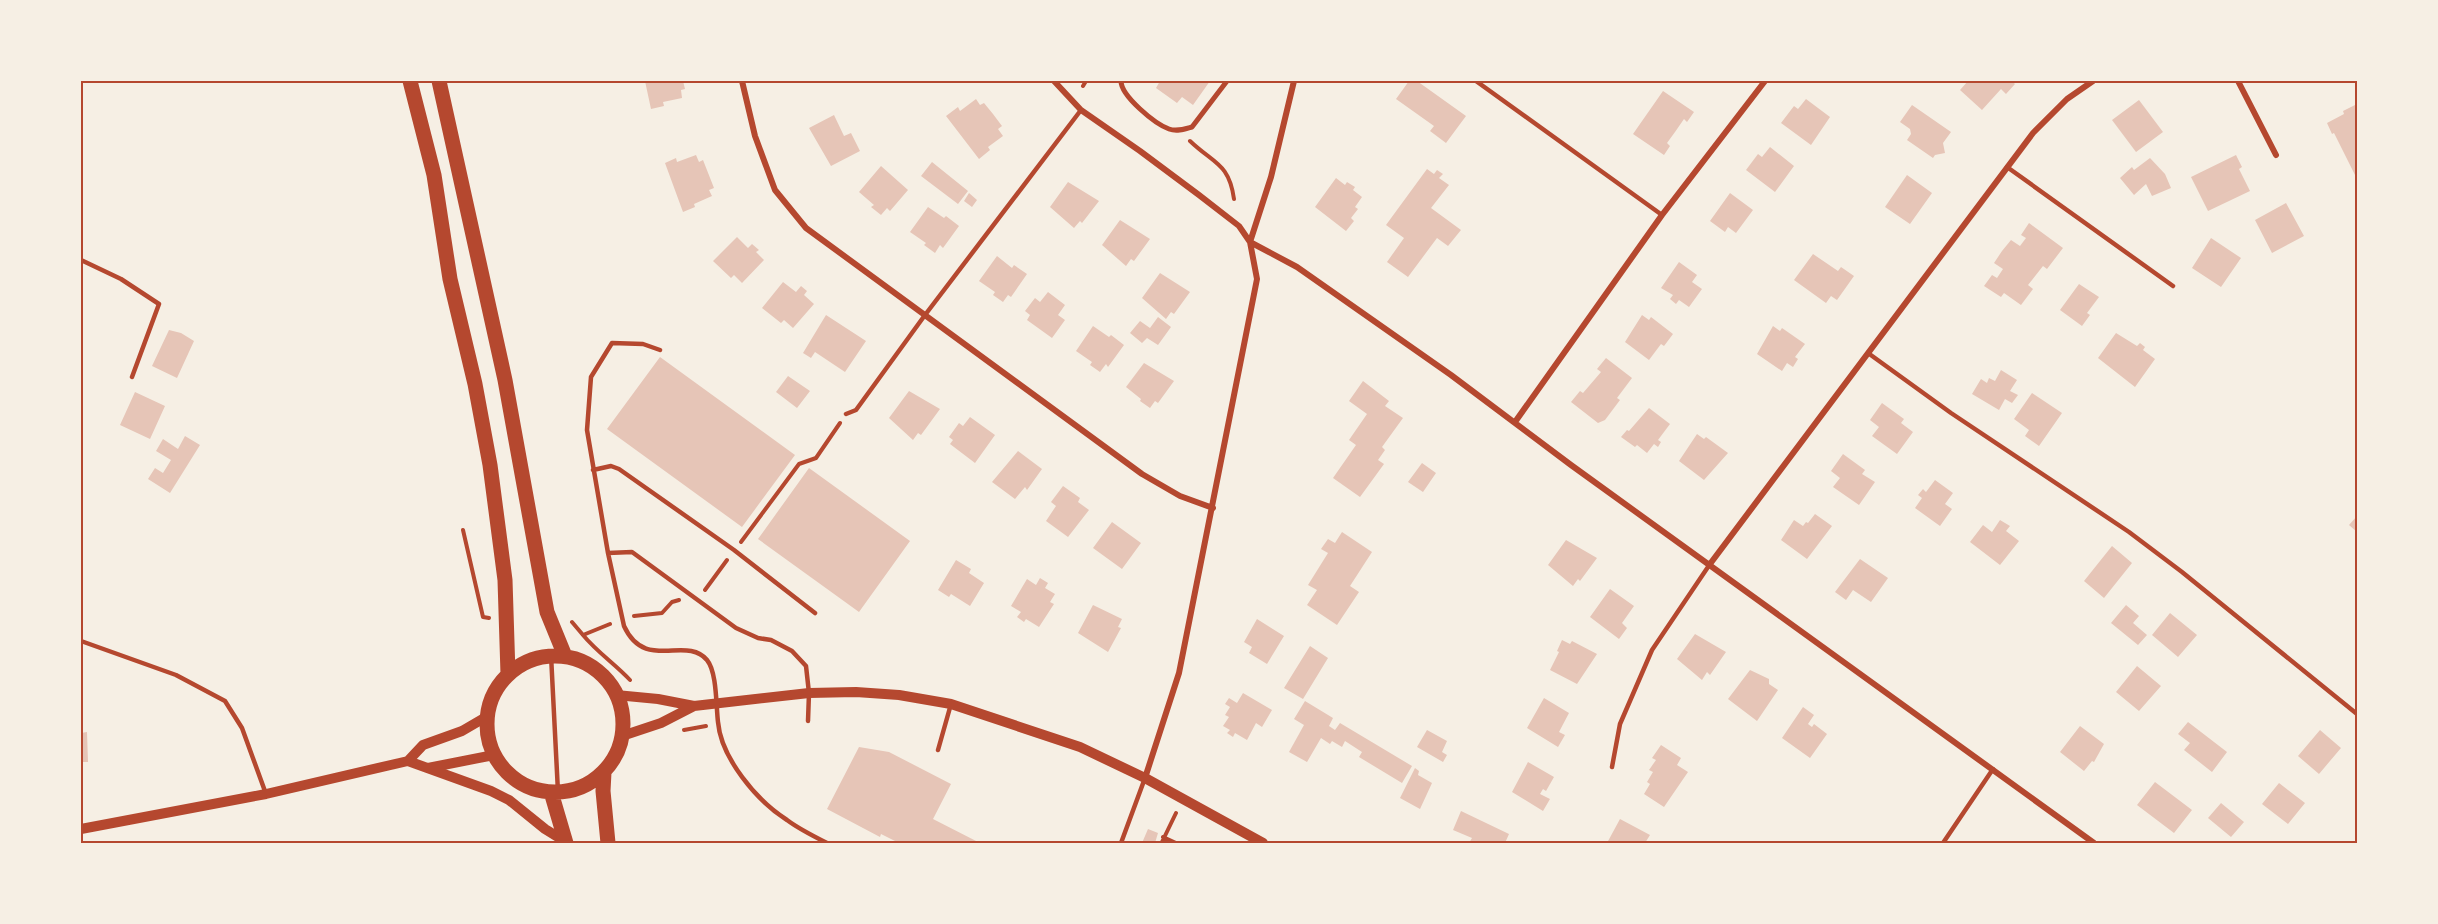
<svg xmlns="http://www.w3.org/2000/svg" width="2438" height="924" font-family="'Exo 2',sans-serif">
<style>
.building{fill:#e6c5b7}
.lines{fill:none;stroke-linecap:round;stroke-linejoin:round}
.path{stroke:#b5482f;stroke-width:4}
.service{stroke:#b5482f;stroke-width:4.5}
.pedestrian{stroke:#b5482f;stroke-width:5}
.minor{stroke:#b5482f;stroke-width:6}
.tertiary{stroke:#b5482f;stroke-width:10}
.primary{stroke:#b5482f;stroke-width:15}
.neatline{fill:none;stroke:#b5482f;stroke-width:2}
</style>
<rect width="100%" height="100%" fill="#f6efe4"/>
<path class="building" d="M645,81H683L685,89L681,90L682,98L663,102L664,106L651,109Z
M1160,81H1210L1193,105L1182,97L1177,103L1156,88Z
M1409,81H1417L1466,116L1446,143L1430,131L1434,126L1396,99Z
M1968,81H2012L2015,84L2006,94L2001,89L1982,110L1960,90Z
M1663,91L1694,112L1687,122L1684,119L1675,132L1667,143L1670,146L1664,155L1633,134Z
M976,99L980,105L984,103L993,114L1002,126L998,129L1003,136L988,147L990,150L979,159L946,116L958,107L960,111Z
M1806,99L1830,117L1811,145L1781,123L1794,106L1798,109Z
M2139,100L2163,132L2136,152L2112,120Z
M2357,104V179L2334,133L2332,134L2327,123L2344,114L2343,111Z
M1912,105L1951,132L1943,143L1945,153L1935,155L1933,158L1907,140L1911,134L1910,129L1900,122Z
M834,115L844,136L851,133L860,151L831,166L809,128Z
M1770,147L1794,166L1775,192L1746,170L1758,154L1762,157Z
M696,155L699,162L703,160L714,188L709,190L712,196L694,204L695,207L683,212L665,163L676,158L677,162Z
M2236,155L2242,167L2239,169L2250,191L2208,211L2191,177Z
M2150,158L2165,174L2171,188L2152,196L2146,184L2134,195L2120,178L2132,167L2134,170Z
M932,162L968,191L958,204L921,176Z
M881,166L908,190L890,211L887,208L881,215L871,207L874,205L859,192Z
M1427,169L1434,174L1437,170L1443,174L1439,178L1449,185L1431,208L1461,230L1448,246L1437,238L1408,277L1387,262L1404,238L1386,225Z
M1907,175L1932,193L1910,224L1885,207Z
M1336,178L1345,185L1347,182L1355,187L1353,190L1362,197L1355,207L1358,209L1351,218L1354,221L1346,231L1315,207Z
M1068,182L1099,201L1082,223L1080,221L1074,228L1050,207Z
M969,193L977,200L972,207L964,201Z
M1730,193L1753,210L1736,233L1728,227L1725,232L1710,221Z
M2286,203L2304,236L2272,253L2255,220Z
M928,207L944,218L946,216L959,226L943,248L940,245L935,253L924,245L926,243L910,232Z
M1120,220L1150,239L1134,261L1131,259L1126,266L1102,245Z
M2029,223L2063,248L2047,269L2043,266L2028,285L2033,289L2021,305L2004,293L2001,297L1984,286L1992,275L1997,278L2003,269L1994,263L2002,251L2011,240L2020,246L2026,238L2021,235Z
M737,237L748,248L752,244L759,250L756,252L764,260L742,283L734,275L731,278L713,261Z
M2211,238L2241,258L2221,287L2192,268Z
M1813,254L1838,271L1841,267L1854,276L1837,300L1831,296L1826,303L1794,280Z
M997,256L1012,268L1014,265L1027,274L1011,297L1008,295L1003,302L993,295L995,292L979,281Z
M1679,262L1697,275L1692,282L1702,289L1689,307L1679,300L1676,304L1670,299L1673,295L1661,288Z
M1160,273L1190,292L1174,314L1171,312L1166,319L1142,298Z
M783,282L796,292L801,286L807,291L804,295L814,304L793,328L784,320L781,323L762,308Z
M2079,284L2099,297L2087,313L2090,315L2082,326L2060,310Z
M1048,292L1065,305L1058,315L1065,320L1052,338L1027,320L1030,315L1025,311L1035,298L1040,302Z
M826,315L866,341L845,372L815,352L811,358L803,353Z
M1642,315L1649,320L1651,317L1673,334L1664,346L1661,344L1649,360L1625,342Z
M1158,317L1171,327L1158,345L1147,338L1142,343L1130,333L1140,321L1150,328Z
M1093,326L1109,337L1111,335L1124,345L1108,367L1106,364L1100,372L1090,365L1092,362L1076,351Z
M1773,326L1780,331L1782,328L1805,344L1795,357L1798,359L1793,367L1787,363L1782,371L1757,354Z
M169,330L181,333L194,341L177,378L152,366Z
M2116,333L2137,346L2140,343L2145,347L2143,350L2155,359L2135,387L2098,358Z
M660,357L795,455L742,527L607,429Z
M1606,358L1632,378L1617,398L1620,400L1605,420L1598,423L1571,402L1580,391L1583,393L1601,372L1597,369Z
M1144,363L1174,381L1158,403L1155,401L1150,408L1140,401L1141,399L1126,387Z
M2001,370L2017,380L2010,391L2018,395L2012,403L2005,399L1999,410L1972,394L1981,379L1987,383L1989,378L1995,381Z
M788,376L810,391L797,408L776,392Z
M1363,381L1389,401L1385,406L1403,418L1382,447L1385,450L1378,460L1384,464L1360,497L1333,478L1356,445L1349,440L1367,414L1349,401Z
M909,391L940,409L921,435L918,433L913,440L889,418Z
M135,392L165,406L150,439L120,425Z
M2032,393L2062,413L2039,446L2025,436L2029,430L2014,419Z
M1882,403L1904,419L1901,423L1913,432L1897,454L1872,436L1879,427L1870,420Z
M1649,408L1670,424L1658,440L1661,442L1658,447L1654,444L1647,453L1637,445L1635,447L1621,437L1627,430L1629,431Z
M970,417L995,435L975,463L950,444L953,440L949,437L959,423L963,426Z
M1697,434L1704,439L1706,437L1728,453L1704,480L1679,461Z
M185,436L200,445L170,493L148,479L155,468L163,473L171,460L156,451L163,439L178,449Z
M1018,451L1042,469L1027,490L1025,487L1015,499L992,482Z
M1843,454L1865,470L1862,474L1875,482L1859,505L1833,487L1840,478L1831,471Z
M1422,463L1436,473L1423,492L1408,482Z
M809,468L910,541L859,612L758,539Z
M1935,480L1953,493L1945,504L1952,509L1940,526L1915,508L1922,498L1918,495L1923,489L1926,492Z
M1063,486L1080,498L1078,502L1089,510L1068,537L1046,521L1056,506L1051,502Z
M1815,514L1832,526L1807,559L1781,540L1794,520L1803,526L1806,522L1808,523Z
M2357,516V532L2349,525Z
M2000,520L2010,526L2006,531L2019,541L2000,565L1970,542L1983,525L1992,532Z
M1112,522L1141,543L1122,569L1093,548Z
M1342,532L1372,552L1350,586L1359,592L1337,625L1307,605L1317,590L1308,585L1328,553L1321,549L1328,539L1335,543Z
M1566,540L1597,558L1580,581L1578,579L1573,586L1548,565Z
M2112,546L2132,563L2104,598L2084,581Z
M1860,559L1888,578L1871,602L1853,590L1846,600L1835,592Z
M956,560L971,569L969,573L984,583L970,606L951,594L949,597L938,590Z
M1040,578L1048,583L1045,588L1055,594L1050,602L1054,604L1039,627L1026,619L1024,622L1017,617L1021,612L1011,606L1027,579L1036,585Z
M1610,589L1634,606L1622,623L1627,628L1619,639L1590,617Z
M1093,605L1122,619L1118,627L1121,628L1108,652L1078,633Z
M2126,605L2139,616L2133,623L2147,635L2138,645L2111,623Z
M2170,613L2197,635L2178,657L2152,635Z
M1257,619L1284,636L1267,664L1249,653L1252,647L1244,642Z
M1695,634L1726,652L1710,675L1707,672L1702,680L1677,659Z
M1562,640L1570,644L1572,641L1597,654L1577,684L1550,670L1559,652L1557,651Z
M1310,646L1328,658L1303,699L1284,688Z
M2137,666L2161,686L2139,711L2116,692Z
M1750,670L1769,679V684L1778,690L1757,721L1728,699Z
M1243,693L1272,710L1262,727L1256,723L1247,740L1235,733L1233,737L1227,733L1230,730L1223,726L1229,717L1225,715L1230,707L1225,704L1229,698L1237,703Z
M1544,698L1569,713L1559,732L1565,735L1558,747L1527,728Z
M1305,701L1333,718L1329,726L1335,730L1340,723L1412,766L1402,783L1359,757L1362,752L1345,741L1342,747L1332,741L1330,744L1321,738L1307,762L1289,752L1304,725L1294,719Z
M1803,707L1814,715L1808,724L1812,727L1814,724L1827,734L1810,758L1782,738Z
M2188,722L2227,752L2212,772L2184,750L2190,743L2178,734Z
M2080,726L2104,744L2094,762L2092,761L2084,771L2060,752Z
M1427,730L1447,741L1442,752L1447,755L1443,762L1417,747Z
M2320,730L2341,748L2319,774L2298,756Z
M87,732L88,762H81V733Z
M1661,745L1681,758L1677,765L1688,772L1664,807L1644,794L1650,784L1647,782L1653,772L1649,770L1656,760L1652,758Z
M859,747L889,752L951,784L933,819L980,843H899L881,834L880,837L827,809Z
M1528,762L1554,777L1546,791L1543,789L1540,794L1550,799L1543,811L1512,792Z
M1415,768L1419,771L1418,775L1432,783L1420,809L1400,798Z
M2155,782L2192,810L2174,833L2137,805Z
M2279,783L2305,803L2288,824L2262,804Z
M2221,803L2244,822L2231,837L2208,818Z
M1461,811L1509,834L1505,843H1469L1472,838L1453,830Z
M1620,819L1650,835L1645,843H1607Z
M1148,829L1158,833L1155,843H1142Z"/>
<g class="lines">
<path class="path" d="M1083,86L1086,81
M1190,141C1214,164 1229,163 1234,199
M463,530L483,617L489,618
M741,542L799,464L816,458L840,423
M705,590L727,560
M634,616L662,613L672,602L679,600
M572,622L583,635L610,624
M583,635C597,652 615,664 630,680
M684,730L706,726
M1163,837L1176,843
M1162,842L1176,813"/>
<path class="service" d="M1476,81L1662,215
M2007,167L2173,286
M81,260L121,279L159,304L132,377
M660,350L643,344L612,343L591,377L587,430L608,553L624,626C645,672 686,635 707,660C717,672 716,706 718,722C721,758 757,801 787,820C799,829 813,836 827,843
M1868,353L1951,413L2129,532L2182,572L2357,714
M846,414L856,410L925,315L1081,110
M593,470L611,466L619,469L734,550L815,613
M608,553L632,552L736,628L758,638L771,640L792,651L806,666L809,693L808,721
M81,641L176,675L225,701L242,728L266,794
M551,655L558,792
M938,750L951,704
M1612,767L1620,724L1652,650L1710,564
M1121,843L1145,778
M1943,843L1993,769"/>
<path class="pedestrian" d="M1121,81C1121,96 1155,124 1169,129C1177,132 1185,129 1192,127L1227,81"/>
<path class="minor" d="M742,81L755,136L775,190L806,228L1142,474L1180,496L1213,508
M1054,81L1081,110L1140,151L1199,195L1239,226L1250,242L1297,267L1451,375L1571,465L2094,843
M2238,81L2276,155
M1515,422L1662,215L1765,81
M1710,564L2033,133L2067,99L2093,81
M1145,778L1179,673L1257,279L1250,242L1271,177L1294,81"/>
<path class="tertiary" d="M616,695L658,699L694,706L809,693L856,692L899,695L951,704L1080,747L1145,778L1263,843
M622,736L661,723L694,706
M408,761L423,745L462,731L486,717
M428,768L494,755
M81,829L266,794L408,761L491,791L509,800L545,829L566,842"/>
<path class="primary" d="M410,81L434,175L450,279L475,384L490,465L505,580L508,674
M439,81L505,380L547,612L565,656
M487 724a68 68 0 1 1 136 0a68 68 0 1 1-136 0Z
M604,772L603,791L608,843
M551,792L566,843"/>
</g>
<rect width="2438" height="924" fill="none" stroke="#f6efe4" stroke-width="165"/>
<rect x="82" y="82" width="2274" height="760" class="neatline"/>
</svg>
